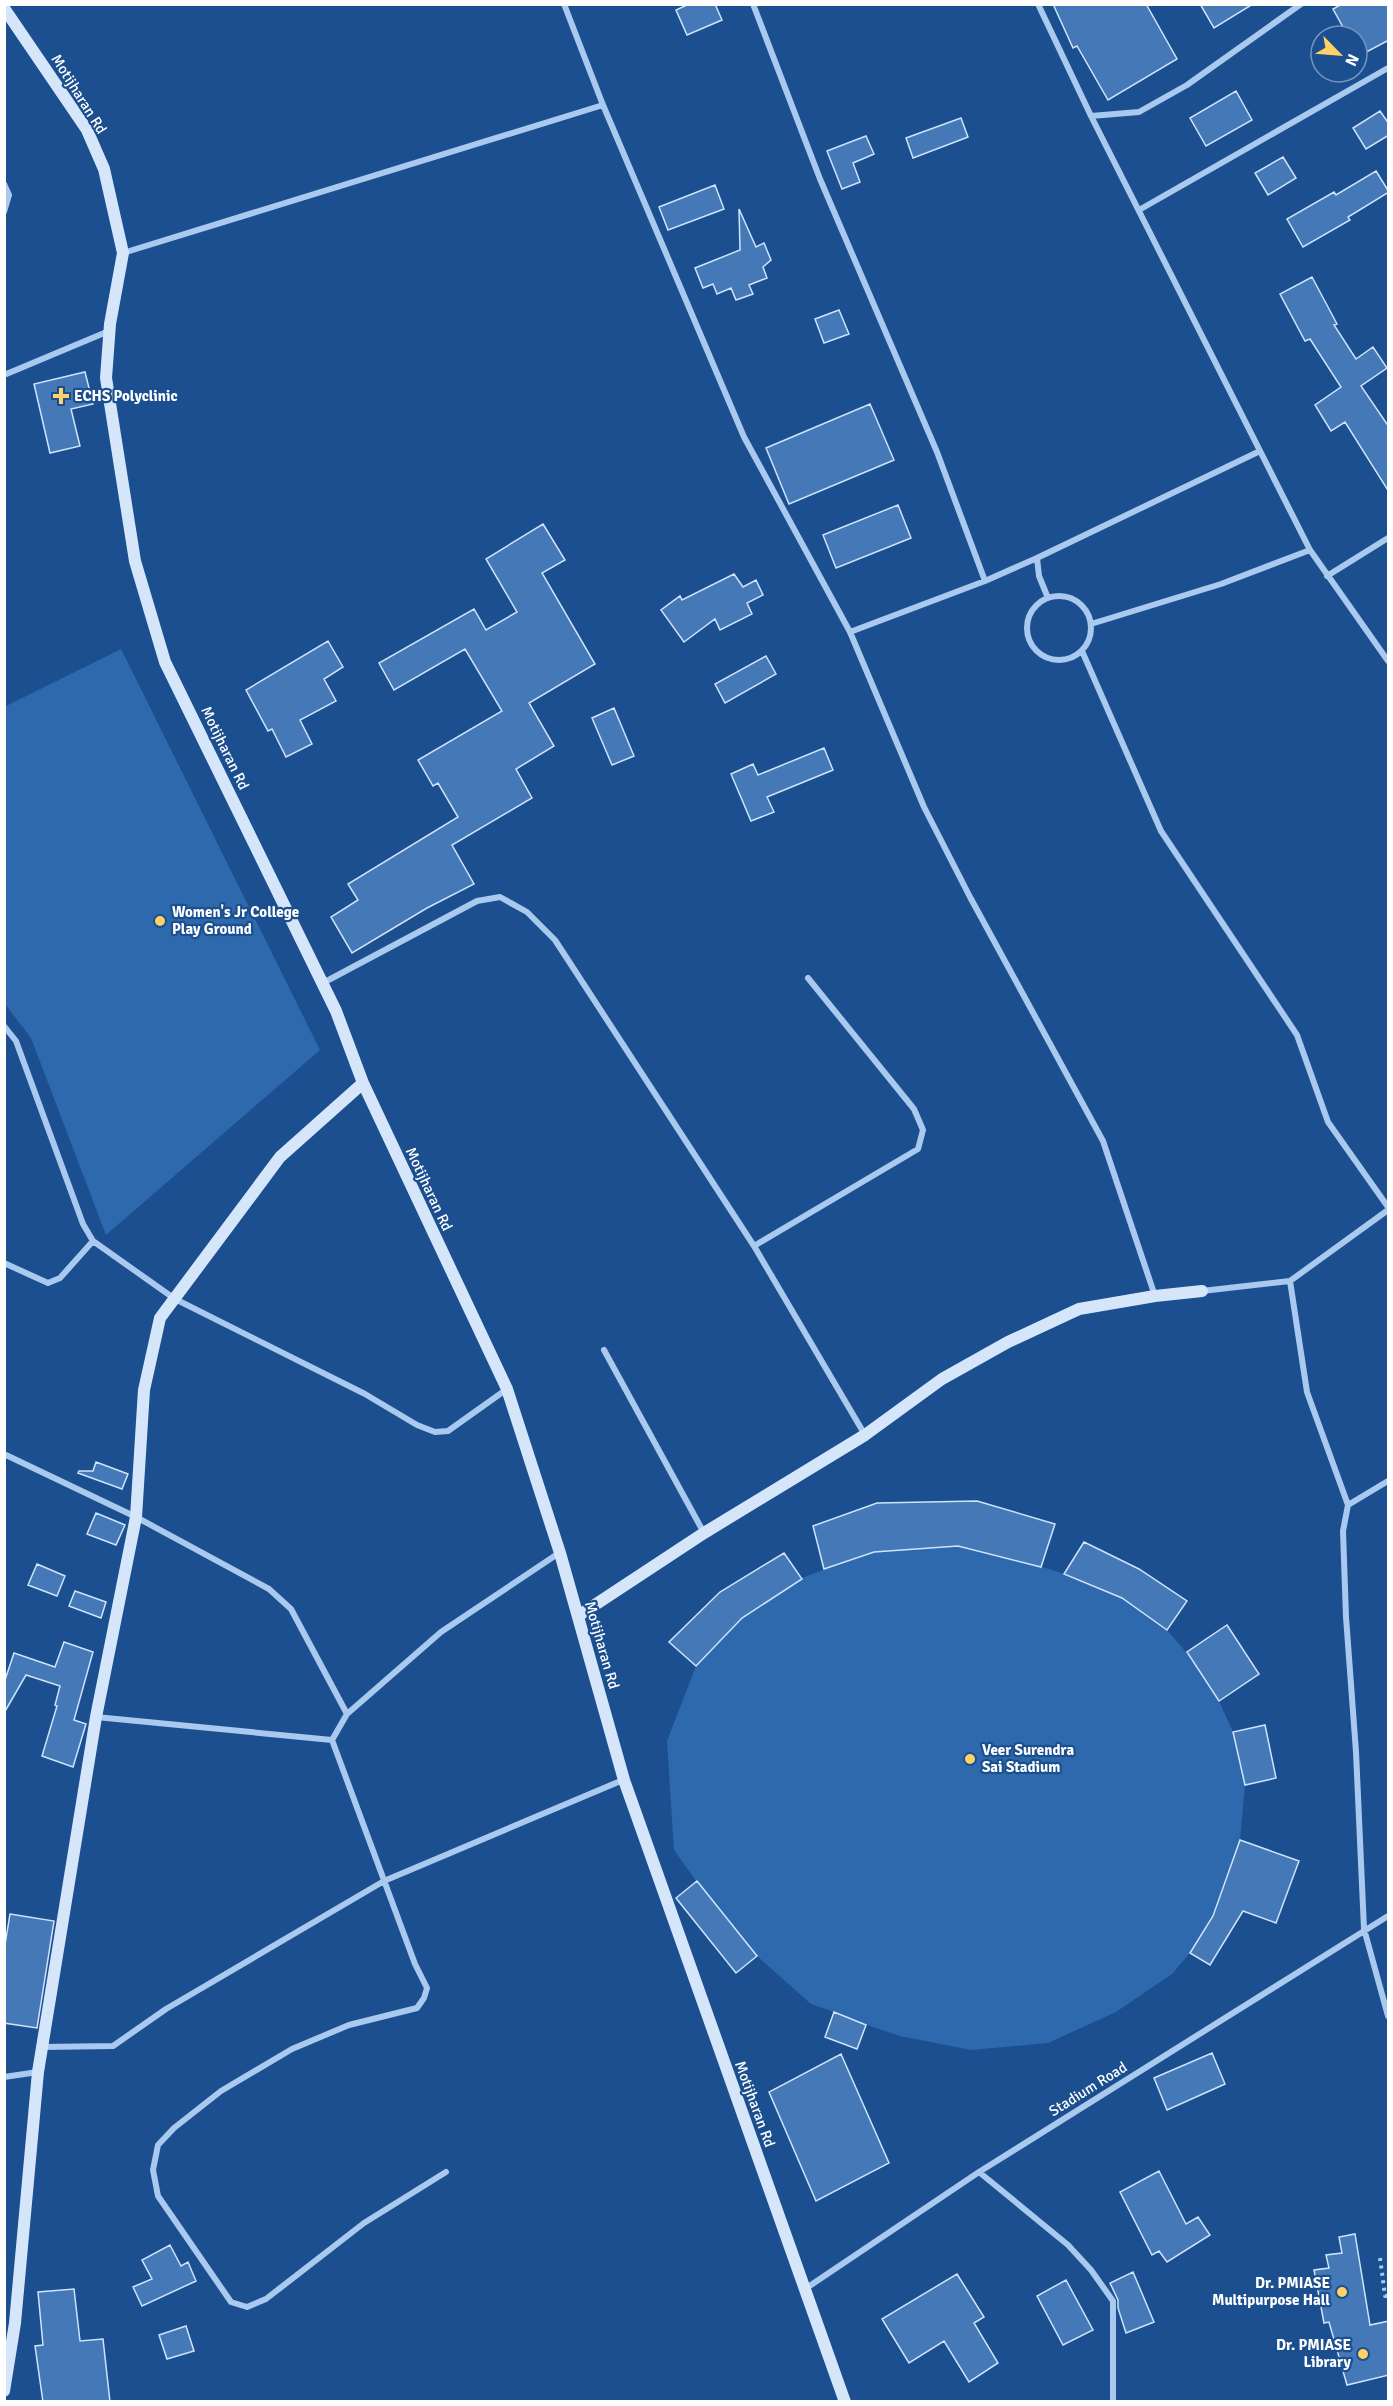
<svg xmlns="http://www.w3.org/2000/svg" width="1393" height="2406" font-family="Signika,sans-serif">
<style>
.green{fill:#2e69ad}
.building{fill:#4478b7;stroke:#cfe3fa;stroke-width:1.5}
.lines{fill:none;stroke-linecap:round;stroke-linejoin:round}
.path{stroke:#a9c9ee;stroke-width:4;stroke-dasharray:3 4.5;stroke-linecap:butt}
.street{stroke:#a9c9ee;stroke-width:6}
.secondary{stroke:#d6e6fa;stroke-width:12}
.poi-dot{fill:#ffd166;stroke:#1b4f8f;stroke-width:2}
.labels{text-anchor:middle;stroke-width:4.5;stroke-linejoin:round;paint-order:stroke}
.street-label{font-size:15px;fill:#fff;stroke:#1b4f8f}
.poi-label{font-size:15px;font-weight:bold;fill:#fff;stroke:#1b4f8f;text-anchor:start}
</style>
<rect width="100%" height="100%" fill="#1b4f8f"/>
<path class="green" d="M121,649L320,1050L106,1235L31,1038L5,1004L4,707Z
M977,1501L1055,1525L1042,1567L1064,1574L1084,1542L1139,1569L1187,1601L1167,1630L1186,1652L1227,1625L1259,1674L1219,1701L1233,1732L1265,1725L1276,1778L1245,1785L1240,1840L1299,1861L1276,1923L1218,1902L1210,1920L1230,1932L1210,1965L1190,1953L1172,1974L1116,2012L1048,2043L971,2050L900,2036L867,2025L857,2049L825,2037L834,2012L811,2004L757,1956L736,1973L676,1898L696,1881L674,1850L667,1741L696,1666L669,1642L720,1592L784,1553L802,1578L823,1570L813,1526L877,1503Z"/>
<path class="building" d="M689,4H715L722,20L687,35L676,10Z
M1053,4H1146L1177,59L1108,100L1077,46L1073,48Z
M1200,4H1253L1214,28Z
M1342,4H1389V40L1357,57V36H1348L1333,9Z
M1236,91L1252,120L1206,146L1190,118Z
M1380,111L1389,124V135L1366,149L1353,128Z
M961,118L968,137L913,158L906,138Z
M866,136L874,154L853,163L860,182L842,189L827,151Z
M1283,157L1296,178L1268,195L1255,173Z
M1376,171L1389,192L1348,217L1350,220L1303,247L1287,219L1334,192L1336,195Z
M715,185L724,209L668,230L659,207Z
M739,209L756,247L764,243L771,260L763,267L767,278L749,285L753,294L736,300L731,288L717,294L713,284L703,288L695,268L740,250Z
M1312,277L1337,324L1334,325L1356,359L1373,347L1387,368L1361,386L1389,427V492L1345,422L1331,431L1315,405L1341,387L1310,339L1305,341L1280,294Z
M839,310L849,334L824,343L815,319Z
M85,372L93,404L71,409L80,446L50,453L34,384Z
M870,404L894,460L789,504L766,448Z
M898,505L911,538L836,568L823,535Z
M543,524L565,560L542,573L595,664L529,703L554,746L516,769L532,798L452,845L474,884L427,908L352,953L331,917L358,900L348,884L458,817L438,783L433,786L418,760L502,711L465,649L394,690L379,663L474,609L486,630L517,612L486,559Z
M734,574L743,587L756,580L763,595L747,603L752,614L720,630L715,619L684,642L661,610L680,596L682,600Z
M328,641L343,667L324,679L336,701L300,720L312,744L286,757L272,729L268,731L246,690Z
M766,656L776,674L725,703L715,684Z
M614,708L634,756L612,765L592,718Z
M824,748L833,770L767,797L774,812L751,821L731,774L753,764L758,775Z
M96,1462L128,1474L122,1489L78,1473L79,1471H93Z
M977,1501L1055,1524L1041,1567L958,1546L874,1552L824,1569L813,1526L877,1503Z
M96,1513L125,1525L116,1545L87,1534Z
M1084,1542L1139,1569L1187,1601L1167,1630L1122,1598L1064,1574Z
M784,1553L802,1579L742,1618L696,1666L669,1642L720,1592Z
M37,1564L65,1576L57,1596L28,1585Z
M75,1591L106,1602L101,1618L69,1606Z
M1227,1625L1259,1674L1219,1701L1187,1652Z
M64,1642L93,1652L74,1720L86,1724L73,1767L42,1756L57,1706L55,1705L60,1686L26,1675L4,1713L5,1680L14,1653L55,1667Z
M1265,1725L1276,1778L1245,1785L1233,1732Z
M1240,1840L1299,1861L1276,1923L1243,1911L1210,1965L1190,1953L1213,1916Z
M697,1881L757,1956L736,1973L676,1898Z
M10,1914L54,1921L37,2028L4,2023V1951Z
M834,2012L866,2025L857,2049L825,2037Z
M1212,2053L1225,2084L1167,2110L1154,2078Z
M841,2054L889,2163L816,2201L769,2092Z
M1159,2171L1186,2224L1198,2217L1210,2235L1167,2262L1159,2251L1152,2255L1120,2192Z
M1355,2234L1370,2325L1389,2321V2375L1347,2385L1329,2322L1324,2323L1314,2270L1329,2268L1326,2255L1342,2253L1339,2237Z
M170,2245L181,2266L188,2262L196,2281L142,2306L133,2287L152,2279L142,2260Z
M1133,2272L1154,2322L1126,2333L1118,2308V2300L1110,2283Z
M957,2274L984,2317L974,2323L998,2363L969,2382L944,2341L909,2363L882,2319Z
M1066,2280L1093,2330L1063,2345L1037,2296Z
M74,2289L80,2341L103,2339L110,2402H43L35,2346L43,2345L38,2292Z
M186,2326L194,2351L167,2359L159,2335Z"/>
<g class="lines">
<path class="path" d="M1380,2258L1385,2296H1388"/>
<path class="street" d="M564,4L603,105L744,437L850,632L924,807L970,897L1103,1141L1155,1296
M753,4L820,179L937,452L985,581
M1038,4L1091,116L1310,550L1388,661
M1091,116L1139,112L1187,85L1301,4
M4,184L9,195L4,212
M1139,210L1388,68
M123,253L603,105
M4,375L109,331
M1327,576L1388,538
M1027 628a32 32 0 1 1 64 0a32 32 0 1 1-64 0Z
M1048,598L1039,576L1037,558L1260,451
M1091,624L1221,584L1310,550
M850,632L985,581L1037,558
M1082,651L1161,831L1297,1035L1328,1122L1388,1207
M321,984L477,901L500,897L527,912L555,940L754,1246L865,1435
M4,1026L16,1041L83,1224L93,1241L175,1299L365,1394L417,1425L435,1432L448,1431L507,1389
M754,1246L918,1149L923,1130L914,1109L808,978
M4,1263L48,1283L60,1278L93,1241
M1290,1281L1307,1392L1348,1505L1343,1531L1346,1617L1356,1752L1364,1929L1388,2016
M1202,1291L1290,1281L1388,1210
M604,1350L704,1533
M6,1455L136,1517L269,1589L291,1609L347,1714
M1348,1505L1388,1481
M96,1717L332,1740L347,1714L441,1632L559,1553
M332,1740L415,1964L427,1988L424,1998L417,2008L349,2025L292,2049L221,2091L174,2128L158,2145L153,2170L158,2196L231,2302L247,2307L266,2299L364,2223L446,2172
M42,2047L113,2046L166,2009L384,1881L623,1780
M4,2077L38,2072
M979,2172L1068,2245L1091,2270L1113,2301V2402
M805,2289L979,2172L1388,1916"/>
<path class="secondary" d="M4,8L87,130L104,169L123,253L110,324L106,378L135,561L165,662L336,1011L363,1083L507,1389L560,1553L624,1780L845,2402
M578,1616L704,1533L865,1435L942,1379L1008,1342L1079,1309L1155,1296L1202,1291
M4,2391L15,2323L38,2072L96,1717L136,1517L144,1390L160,1318L280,1157L363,1083"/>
</g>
<g class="poi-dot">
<path d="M58 387h6v6h6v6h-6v6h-6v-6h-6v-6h6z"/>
<circle cx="160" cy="921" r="6"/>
<circle cx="970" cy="1759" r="6"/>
<circle cx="1342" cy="2292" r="6"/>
<circle cx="1363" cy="2354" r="6"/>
</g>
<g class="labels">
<g class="street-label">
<text transform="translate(79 94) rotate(58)" y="5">Motijharan Rd</text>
<text transform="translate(225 748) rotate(64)" y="5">Motijharan Rd</text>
<text transform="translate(429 1189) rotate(65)" y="5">Motijharan Rd</text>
<text transform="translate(602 1645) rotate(74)" y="5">Motijharan Rd</text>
<text transform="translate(1088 2089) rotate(-32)" y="5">Stadium Road</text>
<text transform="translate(755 2104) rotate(70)" y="5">Motijharan Rd</text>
</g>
<g class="poi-label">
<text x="74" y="401">ECHS Polyclinic</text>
<text x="172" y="917">Women's Jr College<tspan x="172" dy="17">Play Ground</tspan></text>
<text x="982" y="1755">Veer Surendra<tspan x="982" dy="17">Sai Stadium</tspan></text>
<text x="1330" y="2288" text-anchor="end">Dr. PMIASE<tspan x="1330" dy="17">Multipurpose Hall</tspan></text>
<text x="1351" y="2350" text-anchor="end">Dr. PMIASE<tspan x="1351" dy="17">Library</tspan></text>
</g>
</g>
<rect width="1393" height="2406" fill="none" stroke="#ffffff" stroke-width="12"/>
<g transform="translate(1339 54) rotate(115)"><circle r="28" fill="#1b4f8f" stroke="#7695bc" stroke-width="1.5"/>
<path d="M0-4.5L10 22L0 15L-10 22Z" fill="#ffd166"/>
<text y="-9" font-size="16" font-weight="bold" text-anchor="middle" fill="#ffffff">N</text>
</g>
</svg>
